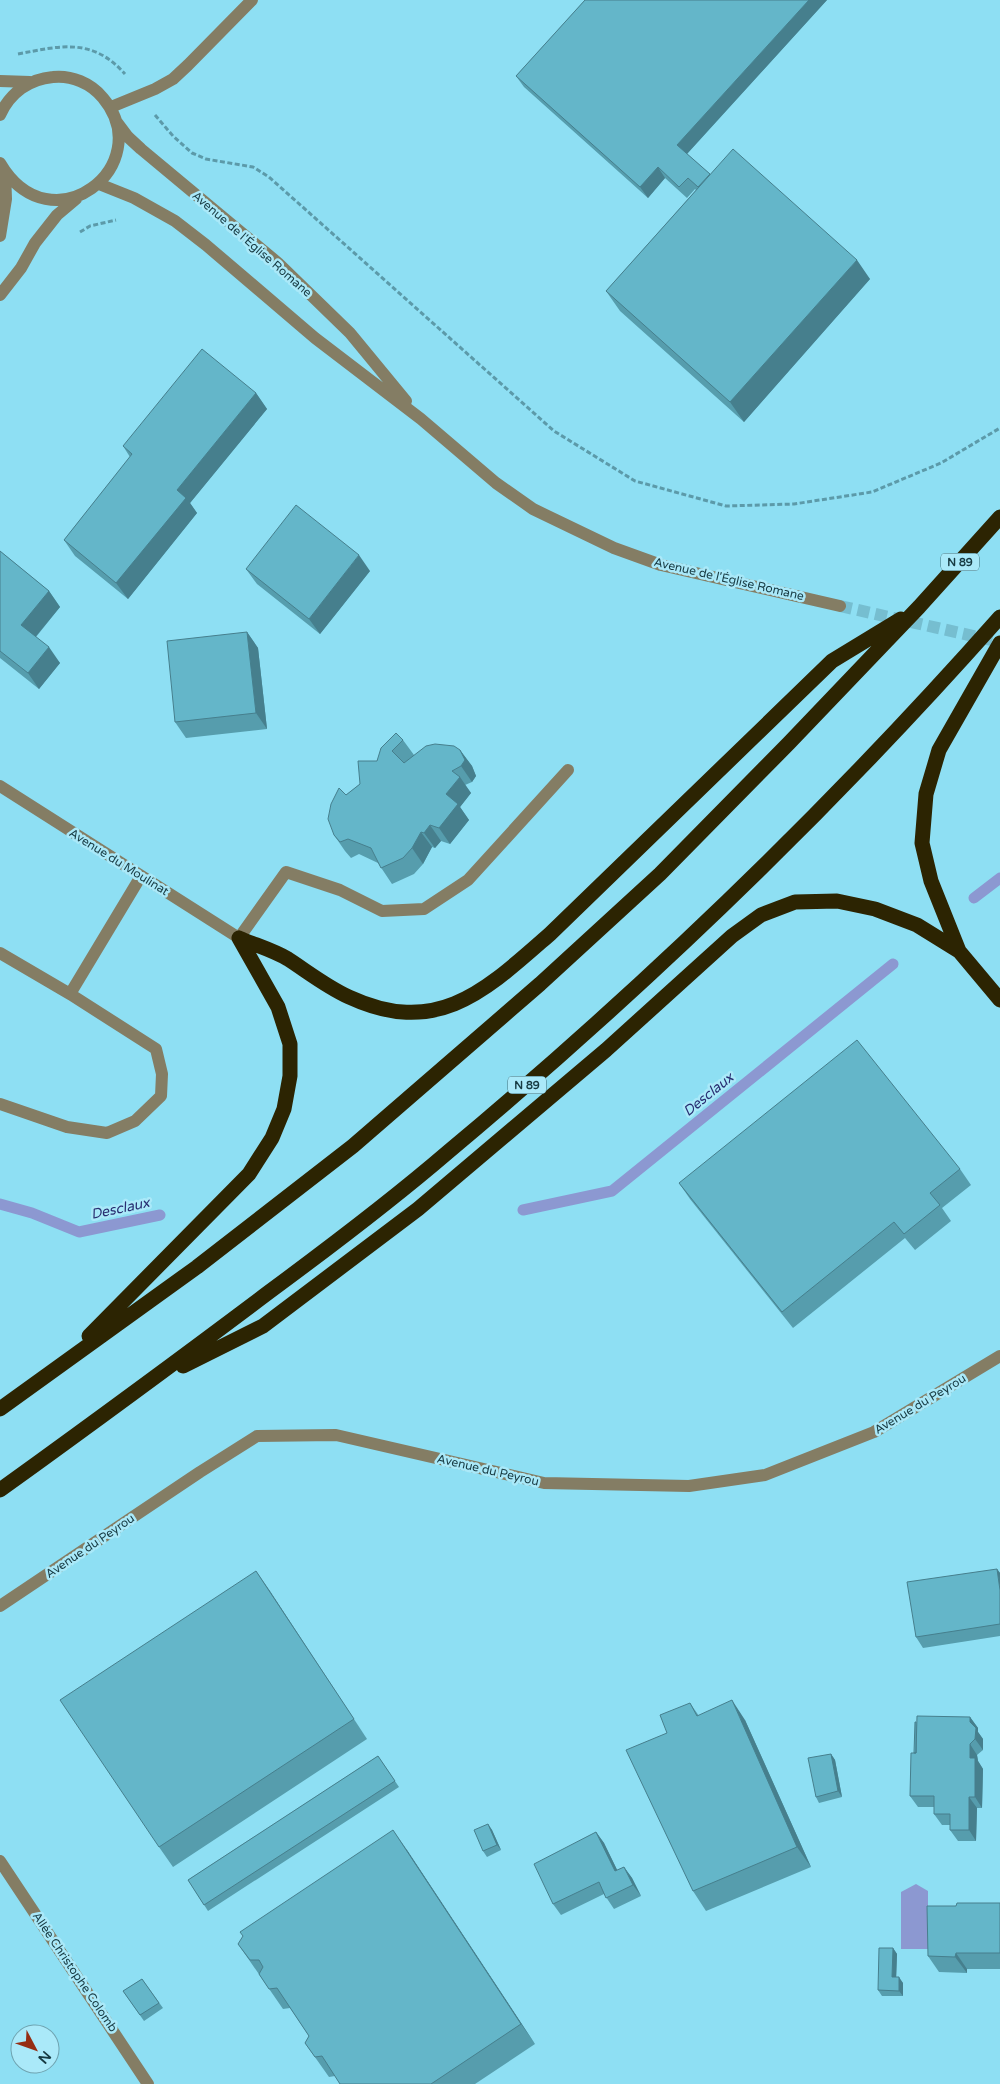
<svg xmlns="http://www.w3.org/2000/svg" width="1000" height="2084" font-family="'Varela Round',sans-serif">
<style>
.water{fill:#8c98d1}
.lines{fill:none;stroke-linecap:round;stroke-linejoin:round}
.stream{stroke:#8c98d1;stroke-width:11}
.minor-tunnel{stroke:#76bed0;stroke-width:12;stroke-dasharray:12 6;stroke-linecap:butt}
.path{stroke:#5c9aa9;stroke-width:3;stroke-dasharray:5 2.5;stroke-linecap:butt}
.minor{stroke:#847d64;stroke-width:12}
.highway{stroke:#2c2402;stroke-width:15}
.wall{fill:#569dad}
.shaded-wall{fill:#467f8d}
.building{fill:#64b6c9;stroke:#467f8d}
.labels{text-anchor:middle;stroke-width:5;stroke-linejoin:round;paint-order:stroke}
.shield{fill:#aae9f9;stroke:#436e79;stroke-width:1}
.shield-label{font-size:11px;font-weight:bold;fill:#173a42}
.street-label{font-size:12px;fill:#173a42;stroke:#aae9f9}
.water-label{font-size:14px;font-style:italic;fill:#282e71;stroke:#aae9f9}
</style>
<rect width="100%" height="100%" fill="#8edff3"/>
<path class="water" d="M916,1884L928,1891V1949H901V1892Z"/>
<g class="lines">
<path class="stream" d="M974,898L1000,878
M0,1204L32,1213L79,1232L160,1215
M523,1210L612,1191L893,964"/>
<path class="minor-tunnel" d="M840,606L1000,642"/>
<path class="path" d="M18,54C60,46 92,37 125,74
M155,115L173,136L192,153L206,159L253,167L269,177L554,431L635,481L726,506L794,504L872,492L941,463L1000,428
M80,232L90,226L116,220"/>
<path class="minor" d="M0,81L30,82
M111,107L155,89L173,79L188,65L252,0
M0,115C10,93 29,79 53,77C71,75 91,83 103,98C159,165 51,250 0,163
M116,121L128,137L141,149L278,263L350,333L406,401
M99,184L134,198L175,221L206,245L315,338L421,419L496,483L533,509L614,548L661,565L840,606
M0,236L6,199L5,171
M0,295L21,268L35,243L57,215L76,199
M0,786L239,938L286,872L340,890L382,911L424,909L468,880L568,770
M0,953L70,994L156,1049L162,1074L161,1096L135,1121L107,1133L67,1127L0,1104
M70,994L141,876
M0,1606L200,1472L257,1436L336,1435L544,1483L689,1486L765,1475L874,1432L1000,1356
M0,1861L148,2084"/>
<path class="highway" d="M239,938C255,945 273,950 288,959C308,972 327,987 349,997C438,1038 486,990 550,934L832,661L901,619
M959,951L931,881L922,843L926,794L939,750L1000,643
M89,1336L249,1174L272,1138L284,1109L290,1076V1044L278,1007L239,938
M183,1366L263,1326L418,1209L606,1050L732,936L761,915L795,902L837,901L875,909L917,925L959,951L1000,1000
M0,1409L197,1267L353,1146L540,984L660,874L789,743L919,607L1000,517
M0,1490C90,1425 180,1359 269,1292C330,1247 391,1201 448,1152C645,987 830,809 1000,617"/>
</g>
<path class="wall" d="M585,0H827L687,154L710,174L870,279L744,422L620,311L606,291L696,190L695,189L687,198L665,178L648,198L524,87L516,76Z
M256,393L267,409L190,503L197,513L128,599L75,556L64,540L130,457L123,446Z
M0,551L49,591L60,607L36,637L60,663L39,689L0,658Z
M246,569L370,571L320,634L257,584Z
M247,632L258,648L267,729L186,738L175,722Z
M403,740L414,755L460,750L472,766L476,776L472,782L465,785L471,793L460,807L469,820L450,844L441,841L435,848L432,847L423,864L414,874L392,884L378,863L359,854L351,858L345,851L334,835L346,795L360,784L377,761Z
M960,1169L971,1185L942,1208L951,1221L915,1250L905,1238L793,1328L690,1199L679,1183Z
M997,1569L1000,1573V1636L923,1648L916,1637Z
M256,1571L367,1739L173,1867L159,1847Z
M690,1703L699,1716L745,1720L811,1867L706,1911L693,1891L667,1733Z
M970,1717L978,1728V1732L983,1739V1750L977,1755L978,1761L983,1769L982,1808H977L976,1841H958L950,1830V1825H942L934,1814V1807H918L910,1796L914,1753Z
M831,1754L835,1760L842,1797L819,1803L816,1797Z
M378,1756L399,1787L208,1911L188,1880Z
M488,1824L492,1830L501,1850L487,1857L483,1851Z
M596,1832L604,1843L617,1870L624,1867L632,1878L641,1896L614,1909L604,1894L561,1915L553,1904Z
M407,1850L535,2044L475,2084H340L335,2076L329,2077L305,2043L309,2036L290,2008L283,2009L238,1944Z
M1000,1903V1969H967V1973L939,1972L928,1956L956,1906Z
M893,1948L897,1954L896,1977L903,1983V1996H882L878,1990Z
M142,1979L163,2008L144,2021L123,1991Z"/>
<path class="shaded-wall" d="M809,0H827L685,156L677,145Z
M658,167L665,178L648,198L640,187Z
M857,260L870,279L744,422L730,402Z
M256,393L267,409L190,503L197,513L128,599L116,583L177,490Z
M359,555L370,571L320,634L309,619Z
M49,591L60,607L32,641L21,625Z
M247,632L258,648L267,729L256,713Z
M49,647L60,663L39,689L28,673Z
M460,750L472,766L476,776L472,782L461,766Z
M460,777L471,793L460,807L469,820L450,844L439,828L446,794Z
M430,825L441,841L435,848L424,833Z
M421,832L432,847L423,864L412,848Z
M997,1569L1000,1573V1590Z
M256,1571L270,1591L367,1739L354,1719Z
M732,1700L745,1720L811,1867L797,1847Z
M970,1717L978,1728V1732L983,1739V1750L975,1739L970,1722Z
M970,1744L977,1755L978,1761L983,1769L982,1808L975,1797L970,1758Z
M831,1754L835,1760L842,1797L838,1791Z
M969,1797L977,1808L976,1841L969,1830Z
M488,1824L492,1830L501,1850L497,1845Z
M393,1830L407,1850L535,2044L521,2024Z
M596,1832L604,1843L623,1882L615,1871Z
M624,1867L632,1878L641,1896L633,1885Z
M893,1948L897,1954L896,1983L892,1977Z
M956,1953L967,1969V1973L955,1957Z
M899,1977L903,1983V1996L899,1991Z"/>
<path class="building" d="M585,0H809L677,145L710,174L698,187L688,178L679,187L658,167L640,187L516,76Z
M733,149L857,260L730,402L606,291Z
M202,349L256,393L177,490L186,498L116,583L64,540L132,454L123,446Z
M296,505L359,555L309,619L246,569Z
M0,551L49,591L21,625L49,647L28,673L0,651Z
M247,632L256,713L175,722L167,641Z
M396,733L403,740L392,751L404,763L426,746L435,744L454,746L460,750L465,760L461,766L452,771L460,777L446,794L458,804L439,828L430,825L424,833L421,832L412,848L403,858L381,868L371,848L348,839L340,842L334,835L328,819L331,804L339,788L346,795L360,784L358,761H377L381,748Z
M857,1040L960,1169L930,1193L940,1205L904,1234L894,1222L782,1312L679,1183Z
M997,1569L1000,1590V1624L916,1637L907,1582Z
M256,1571L354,1719L159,1847L60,1700Z
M732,1700L797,1847L693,1891L626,1750L667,1733L660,1715L690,1703L697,1716Z
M917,1716L970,1717V1722L976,1728L975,1739L970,1744V1758H975V1797H969V1830H950V1814H934V1796H910L911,1753H916Z
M915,1722H916V1753H914Z
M831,1754L838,1791L816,1797L808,1758Z
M378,1756L395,1781L204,1905L188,1880Z
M488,1824L497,1845L483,1851L474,1830Z
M393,1830L521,2024L431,2084H340L322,2056L315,2057L305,2043L309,2036L277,1988L269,1989L259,1974L263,1967L259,1960H250L238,1944L243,1936L240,1932Z
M596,1832L615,1871L624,1867L633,1885L606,1898L599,1882L553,1904L534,1864Z
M957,1903H1000V1953H956L955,1957L928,1956L927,1906H956Z
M879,1948H893L892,1977H899V1991L878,1990Z
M142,1979L159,2003L140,2015L123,1991Z"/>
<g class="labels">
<g class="shield">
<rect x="941" y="553.5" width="38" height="17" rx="4"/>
<rect x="508" y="1076.5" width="38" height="17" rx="4"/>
</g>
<g class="shield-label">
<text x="960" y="566">N 89</text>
<text x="527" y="1089">N 89</text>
</g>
<g class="street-label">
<text transform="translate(252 244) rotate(41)" y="4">Avenue de l'Église Romane</text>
<text transform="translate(729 579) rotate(13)" y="4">Avenue de l'Église Romane</text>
<text transform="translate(119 862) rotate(32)" y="4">Avenue du Moulinat</text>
<text transform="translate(920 1404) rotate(-31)" y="4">Avenue du Peyrou</text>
<text transform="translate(488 1470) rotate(13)" y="4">Avenue du Peyrou</text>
<text transform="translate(90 1546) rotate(-34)" y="4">Avenue du Peyrou</text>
<text transform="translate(75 1972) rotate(56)" y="4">Allée Christophe Colomb</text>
</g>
<g class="water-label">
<text transform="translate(708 1094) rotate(-39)" y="5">Desclaux</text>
<text transform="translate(120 1208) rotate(-12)" y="5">Desclaux</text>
</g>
</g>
<g transform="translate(35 2049) rotate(131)"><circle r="24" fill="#aae9f9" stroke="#6fa3b0"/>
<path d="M0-4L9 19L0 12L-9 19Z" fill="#952d13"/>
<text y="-8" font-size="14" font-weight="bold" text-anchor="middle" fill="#173a42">N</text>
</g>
</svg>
